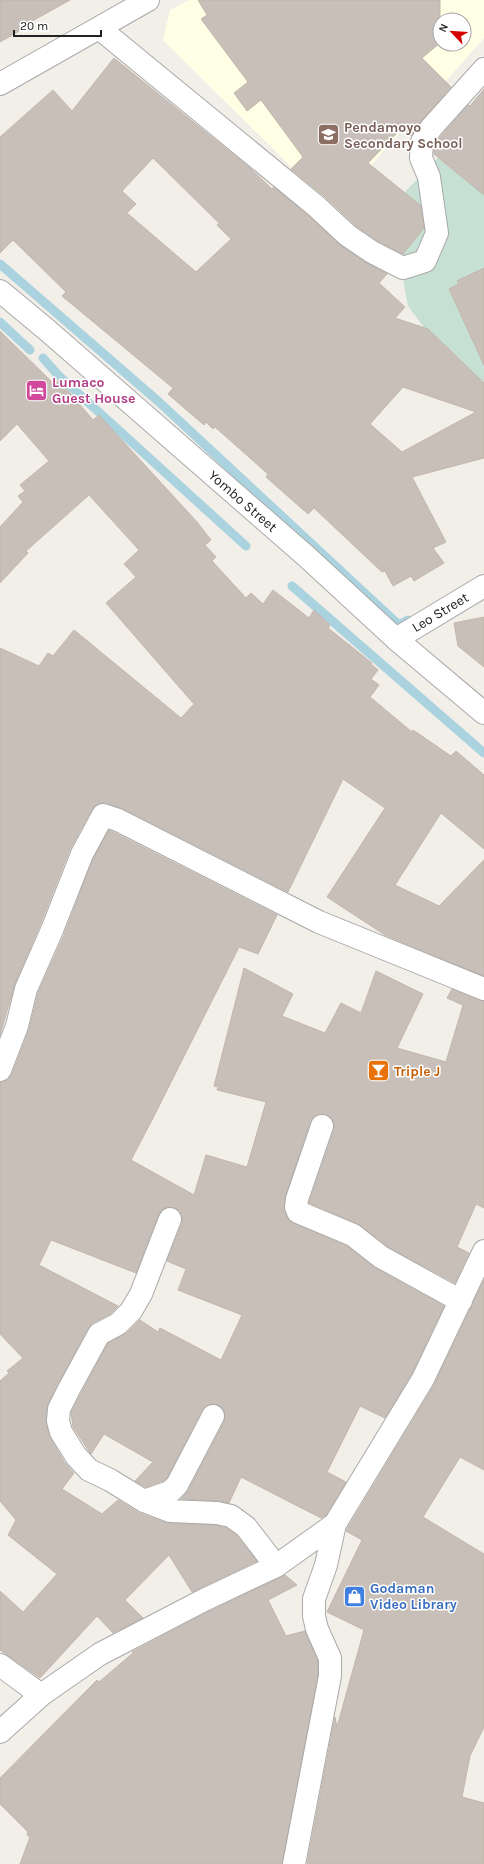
<svg xmlns="http://www.w3.org/2000/svg" width="484" height="1864" font-family="Karla,sans-serif">
<style>
.education{fill:#ffffe5;fill-rule:evenodd}
.wetland{fill:#c6e0d4}
.lines{fill:none;stroke-linecap:round;stroke-linejoin:round}
.stream{stroke:#aad3df;stroke-width:9}
.building{fill:#c7bfb8;stroke:#c4b6ab;fill-rule:evenodd}
.minor-casing{stroke:#a9a9a9;stroke-width:24}
.minor{stroke:#fff;stroke-width:22}
.labels{text-anchor:middle;stroke-width:3;stroke-linejoin:round;paint-order:stroke}
.education-label{font-size:14px;font-weight:bold;fill:#785e54;stroke:#fff;text-anchor:start}
.hotel-label{font-size:14px;font-weight:bold;fill:#b23c85;stroke:#fff;text-anchor:start}
.street-label{font-size:14px;fill:#222;stroke:#fff}
.food-label{font-size:14px;font-weight:bold;fill:#c56008;stroke:#fff;text-anchor:start}
.shop-label{font-size:14px;font-weight:bold;fill:#366cbe;stroke:#fff;text-anchor:start}
</style>
<rect width="100%" height="100%" fill="#f2efe9"/>
<path class="education" d="M189,0H484V38L333,208L163,40L170,10ZM440,20H464V44H440Z"/>
<path class="wetland" d="M484,106V436L481,433L467,385L408,306L397,247L404,193L436,160Z"/>
<g class="lines">
<path class="stream" d="M0,264L159,402L399,625L408,620
M0,322L30,350
M43,358L58,375L246,546
M292,586L484,753"/>
</g>
<path class="building" d="M0,0H70L27,24L28,26L0,42Z
M198,0H440V43L422,58L451,87L422,120L411,136L402,128L368,163L420,205L424,228L403,254L378,241L355,225L325,197L291,169L303,157L261,100L247,111L234,93L248,82L201,19L207,15Z
M114,58L250,168L272,189L274,187L308,215L340,245L365,262L387,274L379,283L405,307L395,318L428,329L484,383V458L412,477L446,542L433,548L444,563L414,581L411,576L393,586L385,571L382,572L314,508L308,514L266,477L268,474L215,427L213,429L206,422L204,425L168,394L173,388L62,296L66,292L13,240L0,253V137L53,90L72,111ZM153,158L219,223L217,225L231,239L196,272L127,213L136,204L122,191ZM403,387L476,412L402,452L370,424Z
M484,89V195L434,154V146L441,136L468,105L470,106Z
M484,268V365L449,289L459,284L457,281Z
M0,331L54,384L59,380L93,420L99,415L197,522L211,540L205,545L216,557L212,561L246,598L251,593L263,604L273,590L309,618L314,610L330,625L328,628L372,663L371,664L378,670L371,679L379,685L370,697L412,732L413,730L451,756L456,751L484,775V849L441,813L395,885L439,906L484,860V976L385,935L327,897L385,808L343,779L288,892L124,809L102,803L96,805L92,809L70,849L40,925L15,984L0,1035V648L39,666L48,653L53,656L74,630L181,718L194,704L106,603L136,577L124,564L139,550L89,495L26,551L28,553L0,583V527L23,502L18,496L25,491L20,485L49,461L17,424L0,441Z
M484,617V667L458,646L454,623Z
M109,830L277,915L258,954L239,947L152,1120L131,1160L194,1195L206,1155L247,1167L266,1102L217,1090L218,1087L214,1086L244,968L293,994L282,1016L325,1033L341,1003L361,1013L376,971L423,994L397,1048L446,1062L463,1005L447,998L452,989L484,1001V1208L476,1204L457,1247L469,1253L455,1283L388,1247L358,1224L309,1203L334,1130V1124L331,1118L326,1114H319L314,1116L310,1122L285,1197L284,1211L289,1221L347,1246L375,1268L444,1306L412,1373L385,1418L360,1406L327,1472L346,1482L326,1515L321,1518L241,1477L229,1503L218,1501L181,1499L188,1491L224,1422L225,1416L224,1410L218,1405L212,1404L206,1406L202,1410L167,1478L163,1481L146,1487L135,1481L153,1462L104,1434L91,1454L73,1427L71,1412L108,1343L127,1333L140,1320L158,1332L160,1328L221,1360L242,1315L178,1290L186,1269L167,1261L182,1223V1217L180,1211L175,1208L168,1207L162,1209L159,1214L136,1273L51,1240L39,1265L118,1306L110,1314L93,1323L88,1328L48,1404L46,1420L49,1436L65,1463L74,1473L62,1489L102,1514L118,1500L139,1513L166,1523L215,1525L226,1528L237,1536L257,1561L192,1592L169,1555L125,1600L143,1618L113,1633L97,1616L40,1678L0,1650V1591L23,1612L57,1574L8,1535L16,1520L0,1501V1381L9,1373L7,1371L23,1358L0,1334V1082L8,1080L12,1074L29,1030L38,993L64,935L93,859Z
M484,1280V1470L460,1457L423,1517L484,1554V1727L470,1756L462,1797L484,1803V1864H307L335,1717L337,1727L364,1630L327,1612L362,1540L346,1531L347,1529L434,1385Z
M285,1575L297,1585L268,1600L286,1636L305,1631L318,1661V1675L282,1864H20L30,1837L27,1835L28,1832L0,1804V1778L97,1680L99,1682L133,1653L132,1652L210,1611Z"/>
<g class="lines">
<defs>
<path id="minor" d="M99,28L316,206L347,235L372,252L403,268L425,261L437,233L429,177L421,158L422,142L431,128L484,69
M0,84L148,0
M0,291L47,330L306,556L396,639L484,713
M396,639L484,586
M0,1070L17,1026L26,989L52,930L82,854L103,815L118,820L319,922L484,989
M322,1126L297,1199L296,1207L298,1212L353,1235L381,1257L461,1301
M170,1219L141,1294L131,1311L118,1324L99,1334L69,1389L59,1409L58,1421L61,1432L76,1456L89,1470L110,1480L144,1501L170,1511L217,1513L231,1516L246,1527L276,1566
M144,1501L170,1492L177,1485L213,1416
M0,1665L41,1695
M0,1732L41,1695L100,1654L204,1600L276,1566L335,1524L423,1379L484,1251
M294,1864L330,1676V1658L317,1629L314,1616V1599L326,1565L335,1524"/>
</defs>
<use href="#minor" class="minor-casing"/>
<use href="#minor" class="minor"/>
</g>
<defs>
<symbol id="school-square" viewBox="-11 -11 22 22"><rect x="-9" y="-9" width="18" height="18" rx="4" fill="#8d6e63" stroke="#fff"/><path d="M0-5L7-2L0 1L-7-2ZM-4 1L0 2.5L4 1V4Q0 6-4 4Z" fill="#fff"/></symbol>
<symbol id="hotel-square" viewBox="-11 -11 22 22"><rect x="-9" y="-9" width="18" height="18" rx="4" fill="#d1479c" stroke="#fff"/><path d="M-6-4.5h1.5V1H6V5H4.5V3h-9V5H-6ZM-4 0a1.8 1.8 0 1 1 3.6 0ZM.5 0V-2.5h3Q6-2.5 6 0Z" fill="#fff"/></symbol>
<symbol id="bar-square" viewBox="-11 -11 22 22"><rect x="-9" y="-9" width="18" height="18" rx="4" fill="#e8710a" stroke="#fff"/><path d="M-6-5H6L.8 .8V4.5H3.5V6h-7V4.5H-.8V.8Z" fill="#fff"/></symbol>
<symbol id="shop-square" viewBox="-11 -11 22 22"><rect x="-9" y="-9" width="18" height="18" rx="4" fill="#3f7fe0" stroke="#fff"/><path d="M-5-2.5h2.3a2.7 3.5 0 0 1 5.4 0H5L5.5 6h-11ZM-1.5-2.5h3a1.5 2.3 0 0 0-3 0Z" fill="#fff"/></symbol>
</defs>
<g fill-rule="evenodd">
<use href="#school-square" x="316" y="122" width="25" height="25"/>
<use href="#hotel-square" x="24" y="378" width="25" height="25"/>
<use href="#bar-square" x="366" y="1058" width="25" height="25"/>
<use href="#shop-square" x="342" y="1584" width="25" height="25"/>
</g>
<g class="labels">
<g class="education-label">
<text x="344" y="132">Pendamoyo<tspan x="344" dy="16">Secondary School</tspan></text>
</g>
<g class="hotel-label">
<text x="52" y="387">Lumaco<tspan x="52" dy="16">Guest House</tspan></text>
</g>
<g class="street-label">
<text transform="translate(243 501) rotate(41)" y="5">Yombo Street</text>
<text transform="translate(440 612) rotate(-31)" y="5">Leo Street</text>
</g>
<g class="food-label">
<text x="394" y="1076">Triple J</text>
</g>
<g class="shop-label">
<text x="370" y="1593">Godaman<tspan x="370" dy="16">Video Library</tspan></text>
</g>
</g>
<g transform="translate(452 32) rotate(295)"><circle r="19" fill="#ffffff" stroke="#a7a7a7"/>
<path d="M0-3L7 15L0 10L-7 15Z" fill="#d40000"/>
<text y="-6" font-size="11" font-weight="bold" text-anchor="middle" fill="#222222">N</text>
</g>
<path d="M14 30v6h87v-6" fill="none" stroke="#222222" stroke-width="2"/>
<text x="20" y="30" font-size="12" fill="#222222" stroke="#ffffff" stroke-width="3" paint-order="stroke">20 m</text>
</svg>
